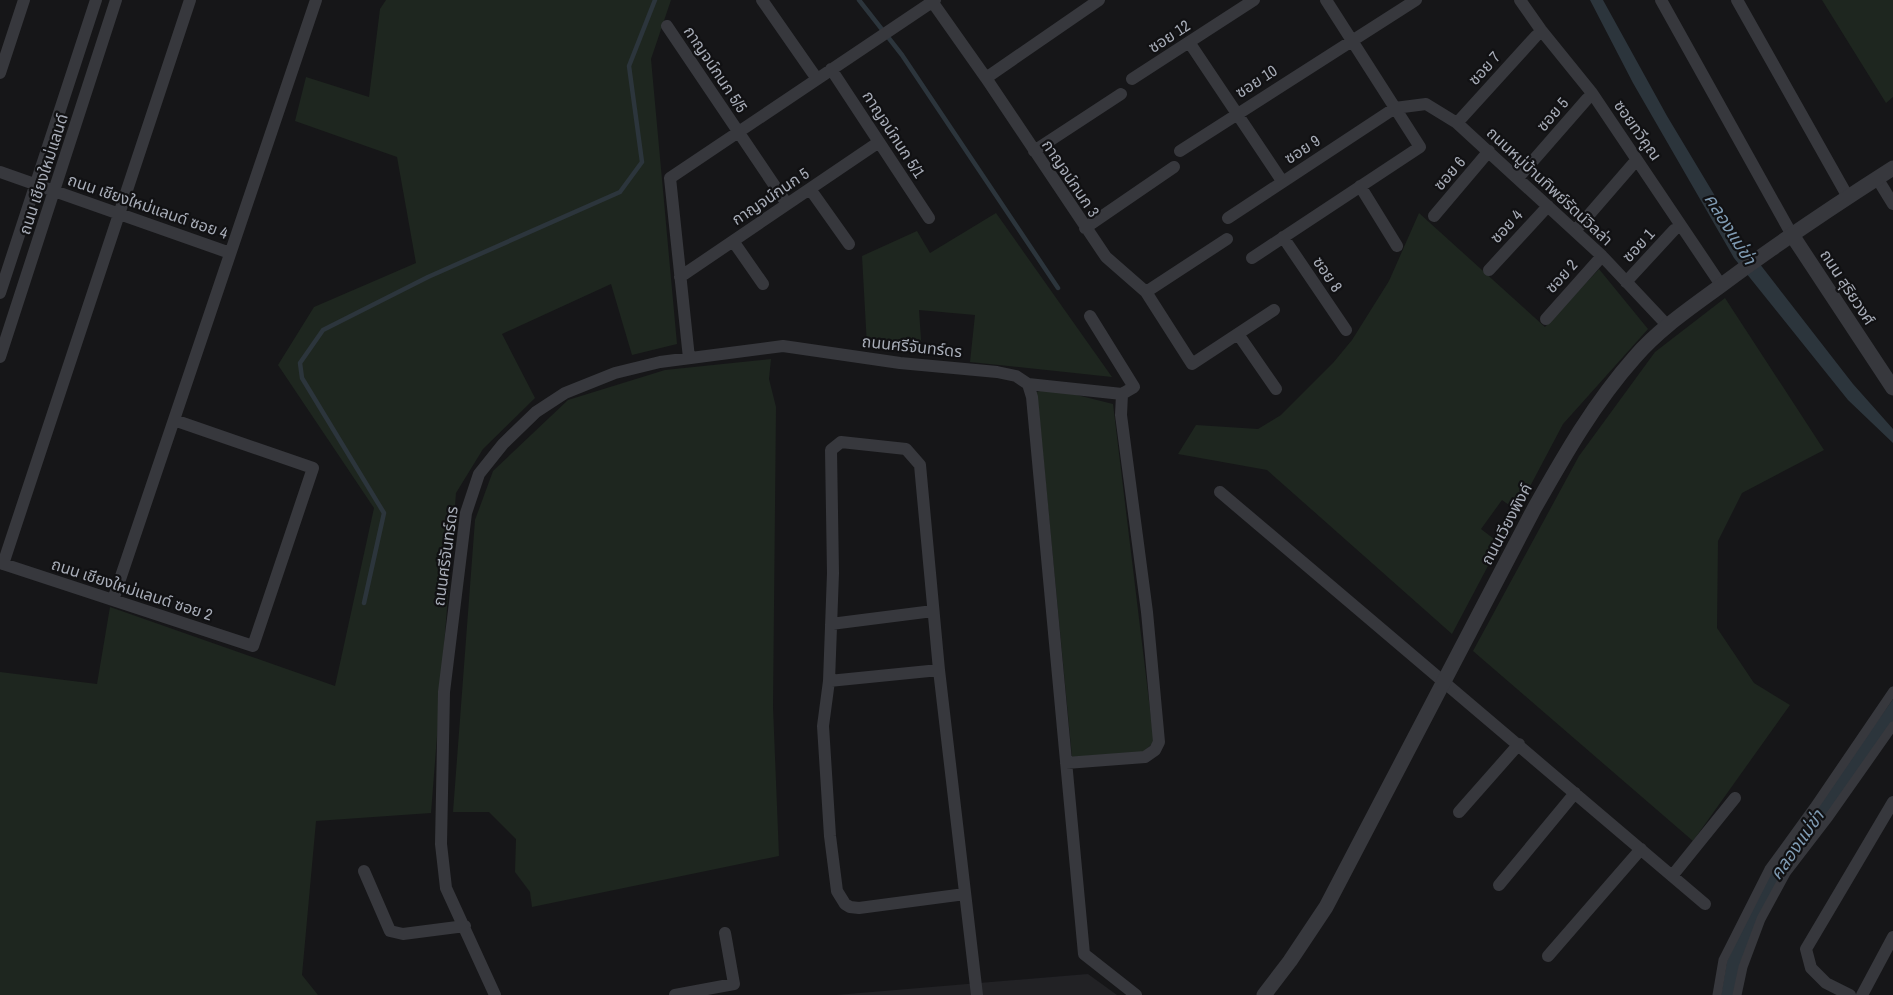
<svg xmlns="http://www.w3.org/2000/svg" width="1893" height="995" font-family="'Archivo Narrow','Noto Sans Thai',sans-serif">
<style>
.built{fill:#222225}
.green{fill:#1e261f;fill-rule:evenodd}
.water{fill:#2c353c}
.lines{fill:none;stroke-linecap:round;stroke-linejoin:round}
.stream{stroke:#2c353c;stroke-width:4.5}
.pedestrian{stroke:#37383d;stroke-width:9}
.minor{stroke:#37383d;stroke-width:12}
.tertiary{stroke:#37383d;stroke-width:15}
.labels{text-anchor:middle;stroke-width:4.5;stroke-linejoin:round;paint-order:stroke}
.street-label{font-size:16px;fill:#a8adb8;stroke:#111113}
.water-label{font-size:18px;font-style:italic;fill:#7f9bb3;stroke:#111113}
</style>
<rect width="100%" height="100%" fill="#161618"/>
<path class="built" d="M1088,974L1117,995H836Z"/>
<path class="green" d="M386,0H671L651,59L677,344L632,355L611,284L502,334L535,398L483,449L456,493L431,813L316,821L302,975L318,995H0V672L97,684L110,607L335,686L374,508L278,365L314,307L416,263L397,157L295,121L306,77L369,97L380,9Z
M1822,0H1893V97L1886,103Z
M996,213L1112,377L970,362L975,315L919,310L922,354L867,346L862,256L917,231L930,253Z
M1419,213L1545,327L1599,269L1648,329L1563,424L1452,634L1267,470L1178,454L1196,425L1258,429L1281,415L1333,363L1352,340L1389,281ZM1502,500L1516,510L1494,539L1481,529Z
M1725,298L1824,450L1742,493L1718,541L1717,628L1754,683L1790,705L1693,841L1473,651L1579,456L1655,352Z
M771,359L769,379L776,407L773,707L779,856L532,907L530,892L515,872L516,839L489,812H453L475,520L493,471L568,400L665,370Z
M1049,388L1113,404L1154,742L1143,752L1072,757L1037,392Z"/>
<path class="water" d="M1590,0H1603L1667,116L1742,241L1853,384L1893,429V443L1848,400L1734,258L1633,83Z
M1893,699V722L1828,813L1786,867L1735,995H1721L1727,961L1771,870Z"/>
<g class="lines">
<path class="stream" d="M859,0L902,55L1058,288
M364,603L384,513L302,378L300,363L323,330L428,277L620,192L642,162L629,66L655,0"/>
<path class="pedestrian" d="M1717,995L1723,960L1769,869L1814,807L1893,691
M1737,995L1743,967L1761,919L1786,873L1829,817L1893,726"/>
<path class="minor" d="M762,0L817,79
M931,0L986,78L1106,257L1146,292L1192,364L1274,310
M1520,0L1541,30L1592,93L1721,285
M1661,0L1792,235
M1737,0L1848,197
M667,26L787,204
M1189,42L1282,181
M831,69L929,218
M0,73L24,0
M986,78L1099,0
M1132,79L1254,0
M1457,123L1536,36
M1034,151L1121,94
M1180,151L1416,0
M0,172L230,253
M1518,178L1587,99
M1877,178L1893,204
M1360,186L1397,246
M810,189L849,244
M1434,216L1489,151
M1228,218L1395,108L1426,104L1457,123L1602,256L1667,325
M1085,228L1174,167
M1575,231L1633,164
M1283,237L1346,330
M733,241L763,284
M1252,258L1420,147L1326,0
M1489,270L1548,206
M680,277L879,142
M1626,282L1674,230
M1146,292L1227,239
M0,293L96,0
M1090,316L1134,387L1122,394
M1546,319L1602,256
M1238,334L1276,389
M0,357L116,0
M689,358L670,178L935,0
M1028,384L1032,397L1084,954L1136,995
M1220,492L1705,904
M0,563L253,646L313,468L174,420
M3,564L190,0
M113,600L316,0
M831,624L933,611
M829,681L939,670
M1066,763L1145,757L1155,750L1159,742L1147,612L1121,415L1122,394
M1459,812L1519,744
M364,871L390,931L403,934L465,926
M1672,876L1735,798
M1499,885L1575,793
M965,894L859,908L850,907L845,904L837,891L830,836L823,726L829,681L833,573L831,450L841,442L906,449L920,465L939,670L977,995
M1548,956L1641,849
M495,995L446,888L441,844L444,692L466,513L479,474L503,444L536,412L565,393L615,373L660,362L783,346L900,363L997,372L1016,376L1028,384L1122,394
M675,995L734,984L725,933
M1850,995L1826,983L1811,968L1806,949L1893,802
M1862,995L1893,937"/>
<path class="tertiary" d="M1792,235L1893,388
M1264,995L1290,961L1326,907L1534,509C1564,456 1594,403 1635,357C1660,328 1692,307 1723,284C1778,243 1835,205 1893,168"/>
</g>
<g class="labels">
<g class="street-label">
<text transform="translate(1169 36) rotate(-33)" y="6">ซอย 12</text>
<text transform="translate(1484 68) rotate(-48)" y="6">ซอย 7</text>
<text transform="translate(716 69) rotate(56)" y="6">กาญจน์กนก 5/5</text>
<text transform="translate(1256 81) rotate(-33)" y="6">ซอย 10</text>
<text transform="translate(1552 114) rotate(-49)" y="6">ซอย 5</text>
<text transform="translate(1638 130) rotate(55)" y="6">ซอยทวีคูณ</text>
<text transform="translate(894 134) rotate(57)" y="6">กาญจน์กนก 5/1</text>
<text transform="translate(1302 149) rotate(-33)" y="6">ซอย 9</text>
<text transform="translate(1449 173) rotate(-49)" y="6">ซอย 6</text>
<text transform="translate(43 174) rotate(-72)" y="6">ถนน เชียงใหม่แลนด์</text>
<text transform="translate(1071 178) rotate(56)" y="6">กาญจน์กนก 3</text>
<text transform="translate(1550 186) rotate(43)" y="6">ถนนหมู่บ้านทิพย์รัตน์วิลล่า</text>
<text transform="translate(770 196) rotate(-34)" y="6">กาญจน์กนก 5</text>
<text transform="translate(148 206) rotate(19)" y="6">ถนน เชียงใหม่แลนด์ ซอย 4</text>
<text transform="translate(1506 226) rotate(-47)" y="6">ซอย 4</text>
<text transform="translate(1638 245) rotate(-47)" y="6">ซอย 1</text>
<text transform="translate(1328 274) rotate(56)" y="6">ซอย 8</text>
<text transform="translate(1561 276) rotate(-48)" y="6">ซอย 2</text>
<text transform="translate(1848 287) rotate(57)" y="6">ถนน สุริยวงศ์</text>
<text transform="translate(912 346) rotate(6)" y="6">ถนนศรีจันทร์ดร</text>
<text transform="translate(1506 524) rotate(-62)" y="6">ถนนเวียงพิงค์</text>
<text transform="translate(445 556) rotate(-82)" y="6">ถนนศรีจันทร์ดร</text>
<text transform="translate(132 589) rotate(18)" y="6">ถนน เชียงใหม่แลนด์ ซอย 2</text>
</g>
<g class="water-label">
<text transform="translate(1730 229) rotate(58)" y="6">คลองแม่ข่า</text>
<text transform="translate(1797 845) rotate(-55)" y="6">คลองแม่ข่า</text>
</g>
</g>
</svg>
